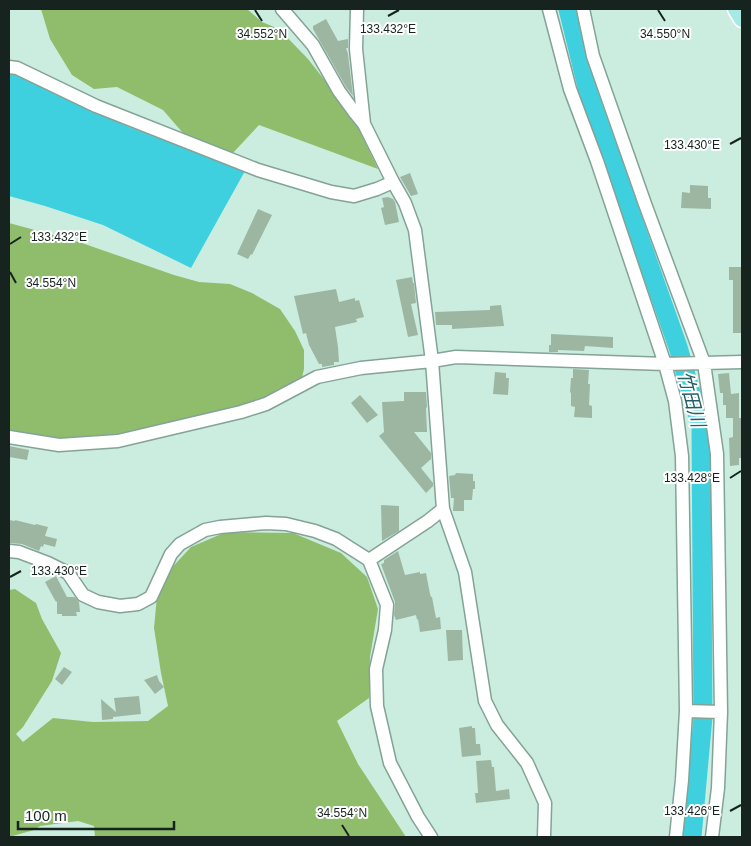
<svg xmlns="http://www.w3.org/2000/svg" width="751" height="846" font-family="Arial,'Noto Sans JP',sans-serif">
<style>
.forest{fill:#90bd6b}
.water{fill:#3ed0df}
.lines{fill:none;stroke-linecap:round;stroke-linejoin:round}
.river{stroke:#3ed0df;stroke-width:19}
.building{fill:#9db6a1}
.minor-casing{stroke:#83a396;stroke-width:15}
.major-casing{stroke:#fff;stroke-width:19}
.minor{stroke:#fff;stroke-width:12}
.major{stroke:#a5e9e2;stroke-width:16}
.ticks{fill:none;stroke:#16231e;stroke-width:2}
.labels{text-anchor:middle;stroke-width:4;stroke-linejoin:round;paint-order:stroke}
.water-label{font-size:19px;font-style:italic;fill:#255f65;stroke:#fff}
.ticks-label{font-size:12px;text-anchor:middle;fill:#16231e;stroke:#fff;stroke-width:4;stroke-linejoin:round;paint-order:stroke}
</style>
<rect width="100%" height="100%" fill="#cbeddf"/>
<path class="forest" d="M41,9H247L262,22L279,29L308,59L352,115L378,169L259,125L232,154L189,140L163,110L117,87L94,89L72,75L50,39Z
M9,223L79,242L174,275L199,282L230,284L252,293L280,309L295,331L304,350V369L301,382L240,411L122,436L54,439L9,433Z
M226,532L293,533L341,553L367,577L378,609L370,657L369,698L337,721L358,764L406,837H95L94,826L78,821L40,826L34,830L9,837V590L15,589L36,603L42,619L61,653L52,681L23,727L16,734L23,742L53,718L93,722L148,721L168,706L161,673L154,628L157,596L166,574L191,547Z"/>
<path class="water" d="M9,72L129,127L245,171L191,268L103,225L45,206L9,196Z"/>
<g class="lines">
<path class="river" d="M568,9L589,95L678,347L701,427L703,717L692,837"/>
</g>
<path class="building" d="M326,19L338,41L348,39V48H346L348,54L353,96L346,87L313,29V26Z
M410,173L418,194L411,196L400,177Z
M690,185L708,186V198H711V209L681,208L682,192L690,193Z
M388,197L393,199L395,202L399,222L385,225L381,208L384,207L382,198Z
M258,209L272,215L252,255L251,254L248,259L237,254Z
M729,267H742V333H733V280H729Z
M412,277L413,283H414L416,303L411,304L418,335L408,337L396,280Z
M336,289L339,302L355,298V301L359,300L364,317L356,319L357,322L335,327L338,347L339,362H334V365L322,367V364H319L309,345L306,333L303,334L294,296Z
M501,305L504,326L452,329V325H436L435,312L490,310V306Z
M551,334L613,337V348L585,346L584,351L558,350V352H549V345H551Z
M573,369L589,370L588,384H590L589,405L592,406V418L574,417L575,407L571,406V393L570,392L571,378H573Z
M495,372L506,373V378H509L508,395L493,394Z
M729,373L731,394L739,393V418H726V405H723V393H720L718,374Z
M404,392H426L427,407L426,408L427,432H414L431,453V459L421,468L433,483V486L426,493L379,436L384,432L382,402L404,401Z
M360,395L378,415L367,423L351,403Z
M733,418H741V437H742V458H739V465L730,466L729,438L733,437Z
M9,446L29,450L27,460L9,457Z
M456,473L473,474V481H475V489H473L472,500H464V511H453L454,498H451L449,476L455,475Z
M381,505L399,506V531L382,541Z
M9,520L15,521V520L35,525L36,524L48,527L45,536L57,539L55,547L44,544L43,547L41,546L39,551L22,544L9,543Z
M398,551L405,575L420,572V574L426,573L430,594L431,597H432L436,618L440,617L441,629L420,632L418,619L417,620L416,615L396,620L394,615L395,602L381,564L384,563V560Z
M56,576L67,597H75L79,602L80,612H76L77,616H62V614H57V601L56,602L45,582Z
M446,630H462L463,660L448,661Z
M64,667L72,672L62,685L55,679Z
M157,675L159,681L164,687L155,694L144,680Z
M139,696L141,714L113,717V719L102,720L101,699L116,712L114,698Z
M472,726V728H475L476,744H480L481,755L462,757L459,728Z
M491,760L492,767H494L496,791L509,789L510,799L476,803L475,793H478L476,761Z"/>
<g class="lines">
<defs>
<path id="minor" d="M282,9L313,45L339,91L355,113L364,124
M357,9L356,49L364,124L393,182L405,203L415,230L432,361L443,509L465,572L485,701L497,725L527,763L545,803L544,837
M549,9L570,89L597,161L665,364L675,401L682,456L686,711L682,780L676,837
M583,9L593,56L645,204L704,363L717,454L721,712L718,788L712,837
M9,67L17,68L96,106L258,170L331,192L354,196L377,189L393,182
M9,437L59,445L118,441L241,412L266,404L317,377L361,368L432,361L456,357L665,364L742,362
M9,551L19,552L48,563L68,573L83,595L98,602L120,606L138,604L151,597L171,554L180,544L205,530L220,527L266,523L286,524L315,531L336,539L369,560L387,605L385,630L376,669L377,706L390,763L418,817L431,837
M369,560L428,521L443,509
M686,711L721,712"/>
<path id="major" d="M736,9L742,19"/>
</defs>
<use href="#minor" class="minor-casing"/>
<use href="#major" class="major-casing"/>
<use href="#minor" class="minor"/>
<use href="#major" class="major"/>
</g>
<path class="ticks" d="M255,10L262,21M658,10L665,21M388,16L399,10M730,144L741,138M10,244L21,237M10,272L16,283M730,478L741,471M10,577L21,571M730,811L741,805M342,825L349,836"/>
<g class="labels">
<g class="water-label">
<text transform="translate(692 399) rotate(75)" y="7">竹田川</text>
</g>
</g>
<g class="ticks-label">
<text x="388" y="33">133.432°E</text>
<text x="262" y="38">34.552°N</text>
<text x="665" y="38">34.550°N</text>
<text x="692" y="149">133.430°E</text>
<text x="59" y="241">133.432°E</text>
<text x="51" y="287">34.554°N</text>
<text x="692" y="482">133.428°E</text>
<text x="59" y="575">133.430°E</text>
<text x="692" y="815">133.426°E</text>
<text x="342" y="817">34.554°N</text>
</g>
<rect width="751" height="846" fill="none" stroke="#16231e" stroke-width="20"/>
<path d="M18 821v8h156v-8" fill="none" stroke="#16231e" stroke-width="2.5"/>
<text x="25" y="821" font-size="15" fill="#16231e" stroke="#ffffff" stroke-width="4" paint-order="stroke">100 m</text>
</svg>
